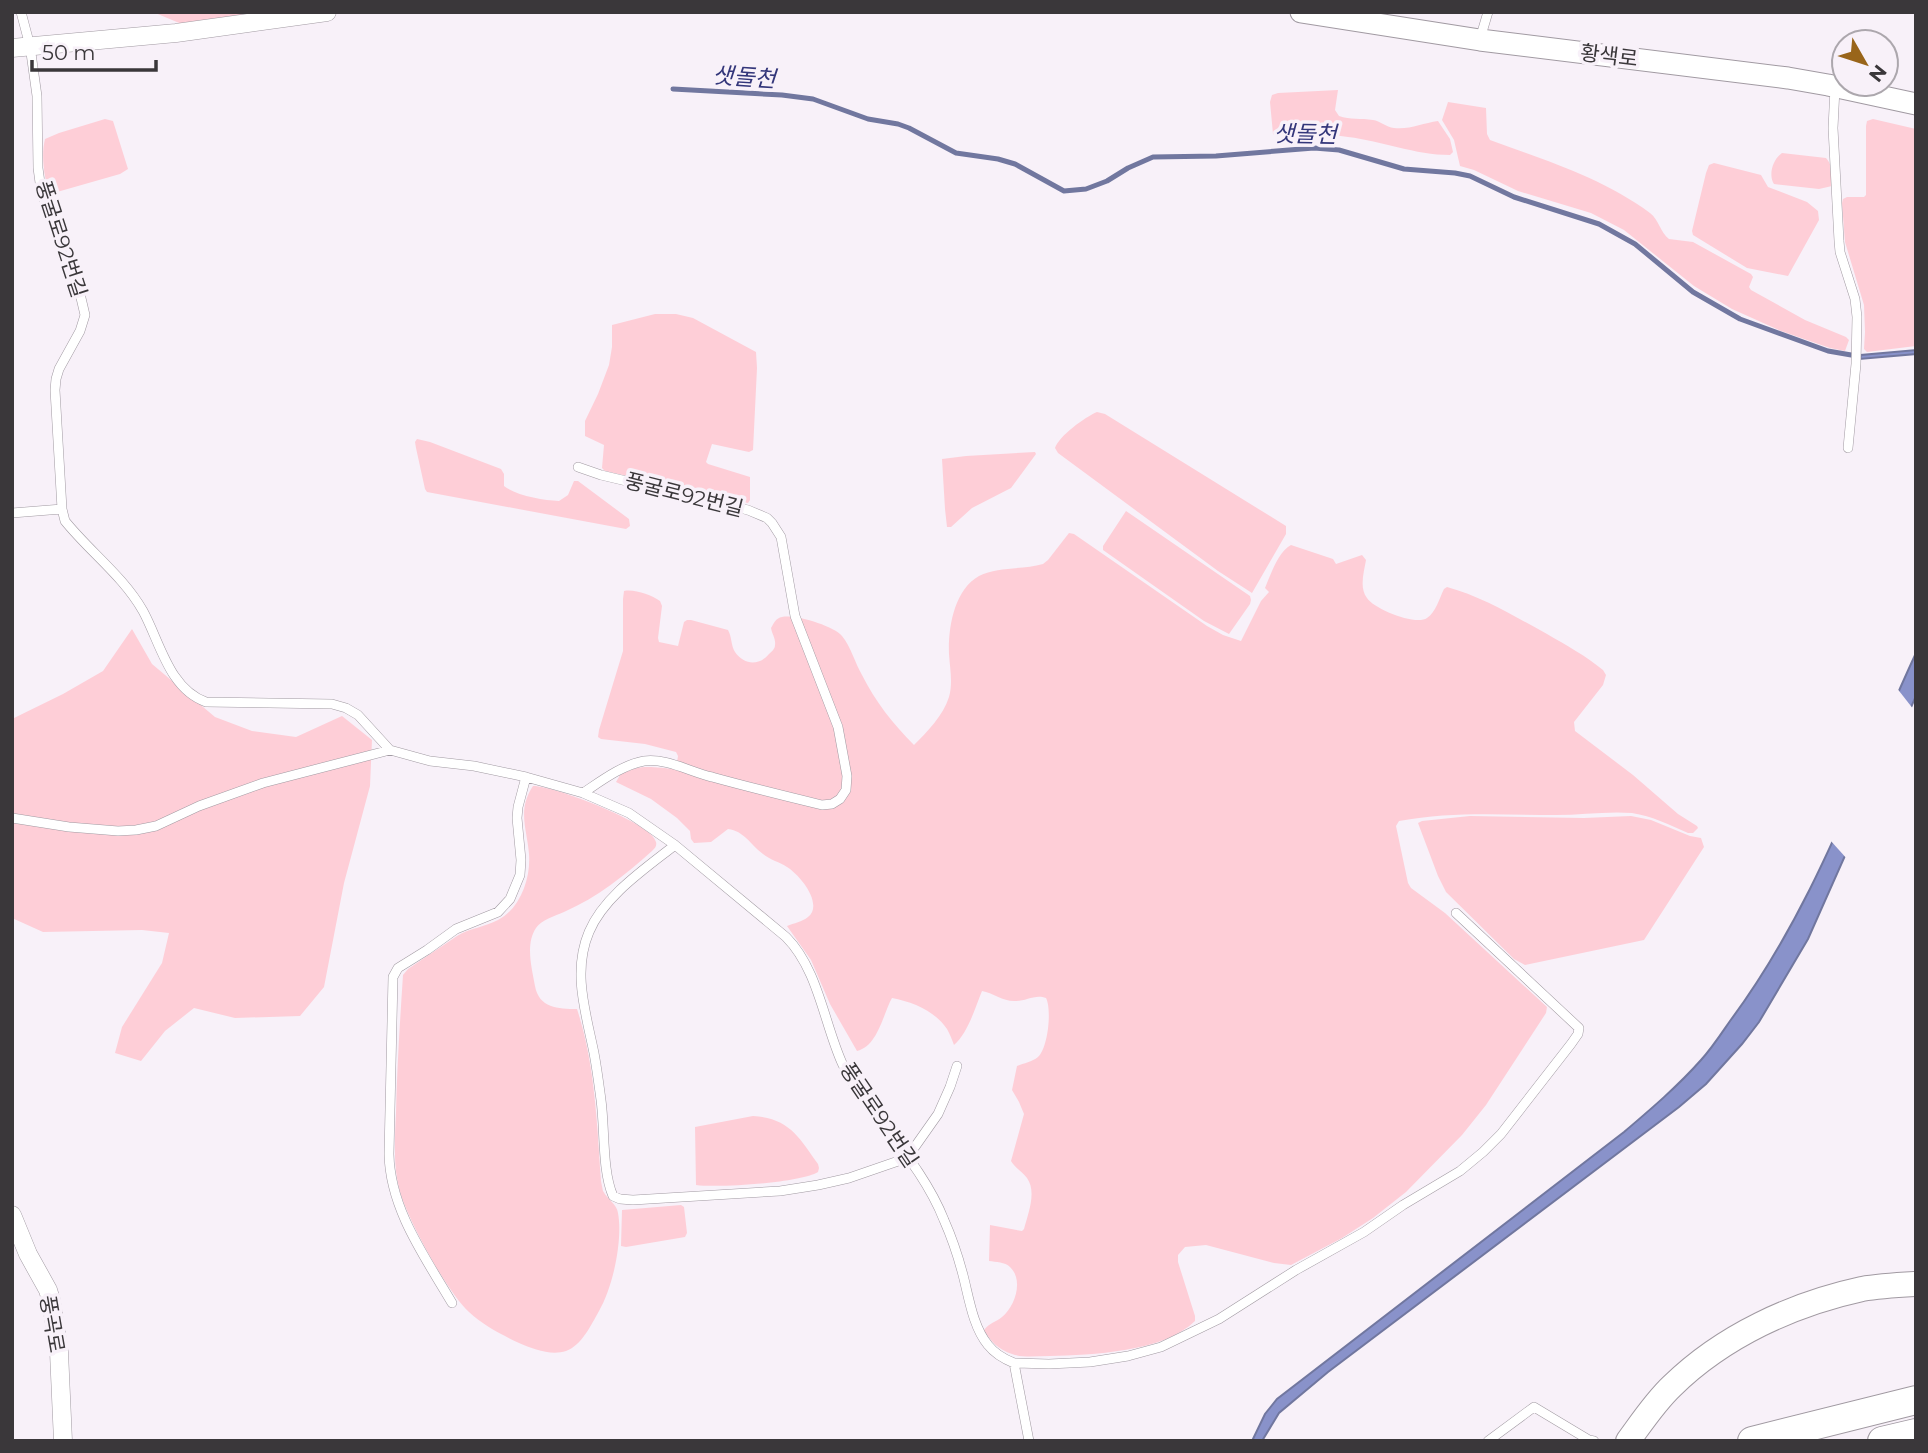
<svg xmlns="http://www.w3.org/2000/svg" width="1928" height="1453" font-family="Montserrat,'Noto Sans KR',sans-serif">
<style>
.green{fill:#feced7}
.water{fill:#8992ca;stroke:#71779f;stroke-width:2}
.pier{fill:#f8f1f9}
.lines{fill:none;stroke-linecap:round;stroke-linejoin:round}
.stream{stroke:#71779f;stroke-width:5}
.service-casing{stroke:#a19aa2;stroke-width:10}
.minor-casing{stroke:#a19aa2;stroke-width:19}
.tertiary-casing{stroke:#a19aa2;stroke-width:23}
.secondary-casing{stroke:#a19aa2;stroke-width:26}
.trunk-casing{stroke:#a19aa2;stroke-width:30}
.service{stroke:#fff;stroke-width:9}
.minor{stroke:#fff;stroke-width:18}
.tertiary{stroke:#fff;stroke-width:21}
.secondary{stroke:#fff;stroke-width:24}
.trunk{stroke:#fff;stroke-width:28}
.labels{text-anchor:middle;stroke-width:7;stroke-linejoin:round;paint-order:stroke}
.street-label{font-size:21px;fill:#3a373a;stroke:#f8f1f9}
.water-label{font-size:23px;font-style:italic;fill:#33367a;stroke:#f8f1f9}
</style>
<rect width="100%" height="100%" fill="#f8f1f9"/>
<path class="green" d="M153,12H276L184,25Z
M1338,90L1335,110L1339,116C1350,120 1361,118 1373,120C1380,121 1386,127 1394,128C1409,130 1423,123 1438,121L1450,139L1453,152L1450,155C1415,155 1382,141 1348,137C1324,133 1300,136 1276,136L1273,134L1270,102L1272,95L1278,93Z
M1448,102L1486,108L1487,134L1490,140C1544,160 1603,178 1650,213C1659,220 1660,232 1669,239L1693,242L1751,274L1753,277L1749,287L1751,290L1805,320L1846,337L1849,340L1845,351L1830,348L1781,331L1732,309L1694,286L1624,230L1591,213L1518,191L1474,170L1460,166L1454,140L1442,120Z
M105,119L113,121L128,169L120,174L50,194C44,179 41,155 45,139L59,133Z
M1873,119L1916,129V346L1867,352L1864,349L1865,332L1864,305L1845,242L1842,203L1843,199L1847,197H1864L1866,195V126L1867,121Z
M1782,153L1826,158C1833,165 1832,177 1832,186L1819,189L1774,184C1768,175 1773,159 1782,153Z
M1714,163L1761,175L1768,187L1807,202L1818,211L1819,220L1788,276L1747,268L1693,235L1692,231L1706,173L1709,165Z
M655,314H676L693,318L756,352L757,368L753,450L749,452L712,444L706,462L708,464L750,477V500L748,503L605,471L602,468L604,445L585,436V421L598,394L609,365L612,347V325Z
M1097,412L1105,414L1286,526V534L1252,593L1218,571L1058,453L1055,448C1059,436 1085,417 1097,412Z
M417,439L430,442L501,469L504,474V486C517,496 543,500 559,501L568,495L574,481H578L629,519L630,526L626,529L427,492L425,489L416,448L415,442Z
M1035,452L1036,454L1011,488L972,508L951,527H947L945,509L942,459L966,456Z
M1126,511L1250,596L1251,600L1250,604L1229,634L1204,621L1103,550V546Z
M1069,533L1074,534L1207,626L1223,635L1241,641L1261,601L1269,592L1265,588C1271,574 1278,552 1291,545L1333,559L1336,564L1362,555L1366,560C1364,572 1359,588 1367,598C1374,609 1416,626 1427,618C1436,612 1439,599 1444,589L1447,587C1483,597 1514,616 1547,634C1566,645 1586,656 1603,670L1606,675L1603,685L1574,722L1575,731L1633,775L1678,814L1697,826L1698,828L1693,833H1688C1670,825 1652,816 1632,813C1607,811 1581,815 1556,815C1502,815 1452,811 1399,821L1396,826L1408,883L1411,888L1445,913L1547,1007L1546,1013L1486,1105L1462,1135L1406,1192L1373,1218L1342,1238L1291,1265L1274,1263L1206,1245L1185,1247L1178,1255V1262L1195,1316V1321C1164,1352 1091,1355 1050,1356C1037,1356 1023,1358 1012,1354C999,1350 990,1341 984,1330C989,1323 996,1322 1002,1317C1015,1307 1024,1280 1010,1267C1005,1262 996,1262 989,1261L990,1225L1022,1231L1024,1229C1028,1214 1037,1192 1027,1178C1022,1171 1015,1168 1011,1161L1024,1114L1019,1102L1012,1090L1017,1066C1024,1063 1032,1062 1038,1057C1048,1048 1052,1010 1046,998C1035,994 1027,1001 1016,1001C1004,1002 993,993 982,991C975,1008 968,1033 954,1045C952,1040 950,1034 947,1029C935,1011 913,1002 892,998C883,1014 878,1046 857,1051L830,1004L811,960L787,926C794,923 802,922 808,917C824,904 800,875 787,867C780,862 770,860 763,854C750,844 744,831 728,829L711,842L694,843L691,839L690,831L677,818L651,799L616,782L620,775C642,763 652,768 676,769L678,756L676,752L645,744L601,739L598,737L599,730L623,651V599L624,591C635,589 651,595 660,601L662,606L658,638L659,642L678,646L684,622L687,620H691L728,630C732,637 731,646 735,652C744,665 759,666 769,654C772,651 775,649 775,645C776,639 772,634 771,628C774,623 776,618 782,617C795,614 834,626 842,636C851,647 855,663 862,675C875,701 893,724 914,745C927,732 943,716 949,697C953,683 950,669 949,654C948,628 954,590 979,576C998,566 1023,570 1043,564L1048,560Z
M132,629L152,664L215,717L252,731L296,737L342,716L372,740L370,786L344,883L324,987L300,1016L235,1018L194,1008L165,1031L141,1061L115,1053L122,1027L162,963L169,933L142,930L43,932L12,918V719L63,694L103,671Z
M533,786C551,785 653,823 656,842C657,846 655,848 652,851C624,876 598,897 564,912C555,916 541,920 536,928C525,944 532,969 535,986C539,1008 558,1009 577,1009C595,1064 597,1123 601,1181C601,1181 603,1191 603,1191C607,1199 617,1204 618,1213C623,1240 613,1287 599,1311C591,1325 582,1345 566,1351C551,1356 533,1349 519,1343C502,1335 483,1325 469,1312C447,1292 406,1217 399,1188C393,1164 395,1137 396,1113C397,1067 400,1021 403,975L408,969C424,958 441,947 457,936C470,928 485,927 498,920C520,909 531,878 529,854C527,829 517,810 533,786Z
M1470,816L1584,818L1631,816L1651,820L1690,836L1701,838L1704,847L1644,940L1525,965L1514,959L1446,892L1438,876L1418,823L1422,821Z
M753,1116C789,1118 799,1137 818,1164L819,1168L818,1172C800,1183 719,1188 696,1185L695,1127Z
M681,1205L684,1207L687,1233L685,1237L626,1247L621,1246L622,1210Z"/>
<path class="water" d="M1916,350V354L1860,359L1861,355Z
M1916,653V696L1808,939L1759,1022L1742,1044L1706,1084L1679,1107L1328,1372L1279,1413L1262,1441H1252L1265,1414L1277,1399L1624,1132C1651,1109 1678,1086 1701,1060C1712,1048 1721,1034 1730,1021C1813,910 1858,778 1916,653Z"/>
<path class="pier" d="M1896,687L1914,710L1848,860L1830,840Z"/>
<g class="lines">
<path class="stream" d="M673,89L782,95L813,99L868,119L898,124L909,128L956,153L998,159L1015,164L1064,191L1086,189L1107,181L1128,168L1153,157L1216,156L1314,148L1339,150L1404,169L1455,173L1470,176L1514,197L1599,224L1635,244L1693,292L1740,319L1828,351L1857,356"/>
<defs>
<path id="service" d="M21,12L30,46L37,96L38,168L41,190L62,254L81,298L85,315L80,331L59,369L56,379L55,390L62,509L65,521C90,552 123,576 143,611C160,642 169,689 206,702L332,704L346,708L358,715L390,750L430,761L474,766L526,777L583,793L629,813L675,845L786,937C818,969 824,1023 842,1063C851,1083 865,1100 878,1117C902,1149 929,1182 944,1220C952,1238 958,1256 963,1275C969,1298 973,1327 988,1345C995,1354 1004,1359 1014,1363L1029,1441
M1480,39L1488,12
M1835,88L1833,128L1839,241L1840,252L1855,299L1857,317L1856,364L1848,448
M578,467L601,475L748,510L767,518L772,523L781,537L795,616L838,727L847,776L846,790L840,799L832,804L822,805C785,796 748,787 712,777C690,772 667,758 644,761C622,765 601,781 583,793
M12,513L62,509
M12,818L69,827L118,831L136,830L156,826L199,806L263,783L390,750
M675,845C646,868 604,896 589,932C572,972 586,1013 594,1053C597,1069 599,1085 601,1100C605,1129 602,1171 613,1196L620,1199L633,1200L780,1191L818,1185L849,1178L907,1158L938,1114L950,1087L957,1066
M452,1303C425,1257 390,1209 389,1154L393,977L398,968L427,950L456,929L498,912L510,899L520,875L521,860L517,818L518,807L526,777
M1014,1363L1049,1364L1090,1362L1128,1356L1161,1347L1219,1319L1296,1270L1364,1232L1403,1205L1460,1171L1483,1152L1501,1134L1571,1044L1578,1034L1579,1028L1456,913
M1488,1441L1534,1407L1589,1440L1594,1441"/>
<path id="minor" d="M12,48L176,33L327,12
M12,1215L28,1254L48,1290L51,1300L59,1352L63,1441"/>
<path id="tertiary" d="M1301,12L1480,40L1788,78L1828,85L1916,104"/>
<path id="secondary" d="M1628,1441C1642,1422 1655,1402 1672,1386C1723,1336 1793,1304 1862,1289C1879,1286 1898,1285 1916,1284"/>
<path id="trunk" d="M1752,1441L1916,1400
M1882,1441L1916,1433"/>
</defs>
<use href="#service" class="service-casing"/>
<use href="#minor" class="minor-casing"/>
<use href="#tertiary" class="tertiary-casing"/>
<use href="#secondary" class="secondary-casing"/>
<use href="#trunk" class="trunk-casing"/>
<use href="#service" class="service"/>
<use href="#minor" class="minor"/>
<use href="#tertiary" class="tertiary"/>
<use href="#secondary" class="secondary"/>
<use href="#trunk" class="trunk"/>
</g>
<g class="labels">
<g class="street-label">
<text transform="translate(1609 56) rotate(7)" y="7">황색로</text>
<text transform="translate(61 239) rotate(72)" y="7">풍굴로92번길</text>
<text transform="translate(684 495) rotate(14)" y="7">풍굴로92번길</text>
<text transform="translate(879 1115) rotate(56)" y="7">풍굴로92번길</text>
<text transform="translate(52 1324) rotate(80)" y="7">풍곡로</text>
</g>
<g class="water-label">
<text transform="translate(744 77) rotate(4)" y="8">샛돌천</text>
<text transform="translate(1305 134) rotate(1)" y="8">샛돌천</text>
</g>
</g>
<rect width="1928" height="1453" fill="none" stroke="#3a373a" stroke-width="28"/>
<g transform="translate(1865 63) rotate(129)"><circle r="33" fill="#f8f1f9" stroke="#aca7ad" stroke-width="2"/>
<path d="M0-5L12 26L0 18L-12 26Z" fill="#99651a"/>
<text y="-10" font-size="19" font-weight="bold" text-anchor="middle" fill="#3a373a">N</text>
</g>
<path d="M32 60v10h124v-10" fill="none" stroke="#3a373a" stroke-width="3.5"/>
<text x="42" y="60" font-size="21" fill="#3a373a" stroke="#f8f1f9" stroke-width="5" paint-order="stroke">50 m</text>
</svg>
